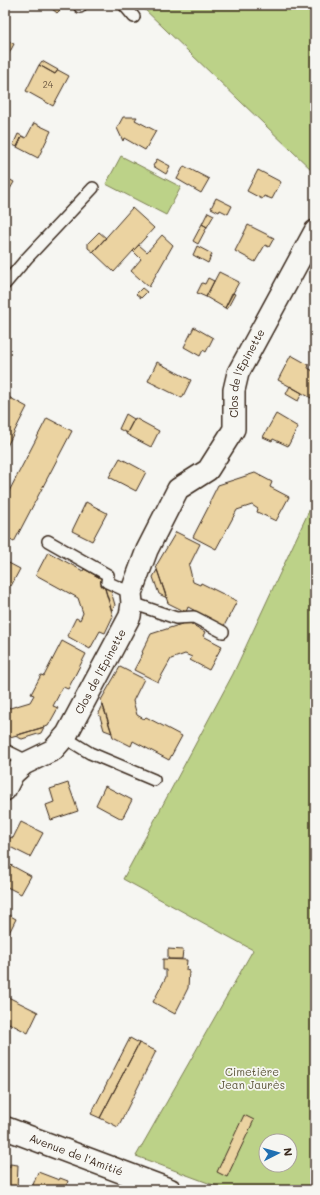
<svg xmlns="http://www.w3.org/2000/svg" width="320" height="1195" font-family="Mali,sans-serif">
<style>
.green{fill:#bcd288;stroke:#7c7e53;fill-rule:evenodd}
.building{fill:#ebd3a1;stroke:#3b2a1e}
.lines{fill:none;stroke-linecap:round;stroke-linejoin:round}
.lane-casing{stroke:#3b2a1e;stroke-width:14}
.street-casing{stroke:#3b2a1e;stroke-width:24}
.secondary-casing{stroke:#3b2a1e;stroke-width:25}
.lane{stroke:#f6f6f2;stroke-width:11}
.street{stroke:#f6f6f2;stroke-width:21}
.secondary{stroke:#f6f6f2;stroke-width:22}
.labels{text-anchor:middle;stroke-width:3.5;stroke-linejoin:round;paint-order:stroke}
.number-label{font-size:9px;fill:#67543f}
.street-label{font-size:11px;fill:#3b2a1e;stroke:#f6f6f2}
.park-label{font-size:11px;fill:#5b5438;stroke:#f6f6f2}
</style>
<rect width="100%" height="100%" fill="#f6f6f2"/>
<filter id="ink" filterUnits="userSpaceOnUse"><feTurbulence type="fractalNoise" baseFrequency=".025" numOctaves="2"/><feDisplacementMap in="SourceGraphic" scale="8" xChannelSelector="R" yChannelSelector="G"/><feConvolveMatrix kernelMatrix="1 2 1 2 8 2 1 2 1" color-interpolation-filters="sRGB"/></filter>
<g filter="url(#ink)">
<path class="green" d="M140,5H315V173Z
M121,156L181,187L166,215L106,184Z
M315,498V1190H227L136,1156L253,950L123,879L233,674ZM266,1141H290V1165H266Z"/>
<path class="building" d="M54,5H60L62,8L57,13L51,8Z
M5,39L14,44L5,61Z
M42,61L58,70L55,74L39,65Z
M39,65L55,74L58,70L69,76L53,106L26,91Z
M123,117H137L135,120L156,131L145,150L124,138L123,141L117,128Z
M34,123L51,131L38,158L17,147L22,136L26,138Z
M18,134L22,136L17,147L13,145Z
M157,159L170,166L166,174L153,166Z
M184,166L209,179L201,193L177,179Z
M258,170L281,182L272,199L264,196L262,199L247,191Z
M5,177L14,182L5,198Z
M216,198L232,206L228,214L220,210L219,212L211,208Z
M132,208L154,228L114,272L93,252Z
M208,212L214,215L207,227L202,224Z
M202,224L207,227L198,244L193,241Z
M248,225L274,238L269,247L265,245L255,262L235,251Z
M99,232L106,238L93,252L88,248V243Z
M162,235L173,245L149,287L131,271L141,259L133,251L139,245L147,252Z
M197,246L212,254L208,263L193,255Z
M219,272L239,282L225,308L206,297Z
M208,278L214,281L206,297L197,293L202,283L205,284Z
M142,288L147,292L141,298L136,294Z
M232,293L235,294L227,309L225,308Z
M194,327L213,338L206,352L203,350L200,356L184,347Z
M291,355L309,365L308,368L315,372V396L313,399L278,380Z
M157,362L191,380L182,398L148,381Z
M290,386L302,393L298,401L286,394Z
M5,395L27,407L5,450Z
M126,414L134,419L127,433L119,429Z
M276,414L298,427L288,446L273,439L272,441L263,437Z
M47,418L72,431L14,542L5,537V499Z
M135,418L159,431L151,447L126,434Z
M120,458L146,472L136,491L109,477Z
M255,473L272,482L270,487L289,497L276,521L257,512L258,509L252,505L237,510L216,549L193,537L210,504L209,503L218,485Z
M86,502L107,513L92,541L72,531Z
M176,532L200,544L189,566L193,582L200,585L201,583L237,601L224,626L188,607L186,612L168,603L156,566Z
M48,552L83,571L84,569L102,579L113,616L105,633L100,631L90,649L67,636L76,618L80,620L83,613L78,598L36,575Z
M5,561L20,569L11,586L5,583Z
M157,570L167,598L159,594L153,577Z
M104,585L110,588L115,605L112,611Z
M188,622L205,632L203,636L222,646L209,670L190,660L192,657L185,654L171,659L158,682L134,670L143,653L142,652L151,634Z
M62,641L86,654L68,689L63,687L53,706L58,708L48,726L10,737L5,734V705L10,708L30,702L34,695L31,694L41,675L44,676Z
M120,667L144,679L133,701L137,715L144,719L146,717L182,736L169,760L133,741L131,746L113,737L101,700Z
M103,705L112,733L104,730L99,713Z
M44,727L41,733L22,739L15,736Z
M68,783L78,811L51,820L46,805L54,802L50,789Z
M105,786L132,800L122,819L96,805Z
M21,822L43,833L30,857L6,845L11,837L13,838Z
M5,862L31,876L21,894L5,886Z
M5,913L16,919L5,941Z
M168,949L183,950L182,959H168Z
M163,959L187,960L186,970L189,971L188,988L175,1014L153,1002L166,977V970H163Z
M8,997L38,1012L28,1033L5,1021V1003Z
M130,1038L139,1043L100,1118L91,1114Z
M139,1043L156,1051L118,1127L100,1118Z
M244,1115L254,1120L227,1177L217,1172Z
M10,1164L18,1165L17,1190H5V1167H10Z
M38,1172L59,1180L60,1178L68,1181L65,1190H31Z"/>
<g class="lines">
<defs>
<path id="lane" d="M124,5L134,17
M80,7V5
M5,284L27,258L93,188
M48,541L108,575L107,582L131,593
M132,603L176,618L194,617L223,632
M64,737L90,753L154,780
M5,750L29,762"/>
<g id="street">
<path id="s1" d="M5,790L13,774L24,764L53,750L67,734L130,616L132,603L131,593L147,550L178,489L208,470L234,429V390L238,373L315,231"/>
</g>
<g id="secondary">
<path id="s2" d="M5,1128L170,1190"/>
</g>
</defs>
<use href="#lane" class="lane-casing"/>
<use href="#street" class="street-casing"/>
<use href="#secondary" class="secondary-casing"/>
<use href="#lane" class="lane"/>
<use href="#street" class="street"/>
<use href="#secondary" class="secondary"/>
</g>
</g>
<g class="labels">
<g class="number-label">
<text x="48" y="88">24</text>
</g>
<g class="street-label">
<text dy="4" stroke="none"><textPath href="#s1" startOffset="500">Clos de l'Epinette</textPath></text>
<text dy="4" stroke="none"><textPath href="#s1" startOffset="157">Clos de l'Epinette</textPath></text>
<text dy="4" stroke="none"><textPath href="#s2" startOffset="76">Avenue de l'Amitié</textPath></text>
</g>
<g class="park-label">
<text x="252" y="1076">Cimetière<tspan x="252" dy="13">Jean Jaurès</tspan></text>
</g>
</g>
<rect width="320" height="1195" fill="none" stroke="#f6f6f2" stroke-width="20"/>
<rect x="10" y="10" width="300" height="1175" fill="none" stroke="#3b2a1e" stroke-width="1.5" filter="url(#ink)"/>
<g transform="translate(278 1153) rotate(84)"><circle r="19" fill="#f6f6f2" stroke="#aba49d"/>
<path d="M0-3L7 15L0 10L-7 15Z" fill="#1f6fb2"/>
<text y="-6" font-size="11" font-weight="bold" text-anchor="middle" fill="#3b2a1e">N</text>
</g>
</svg>
